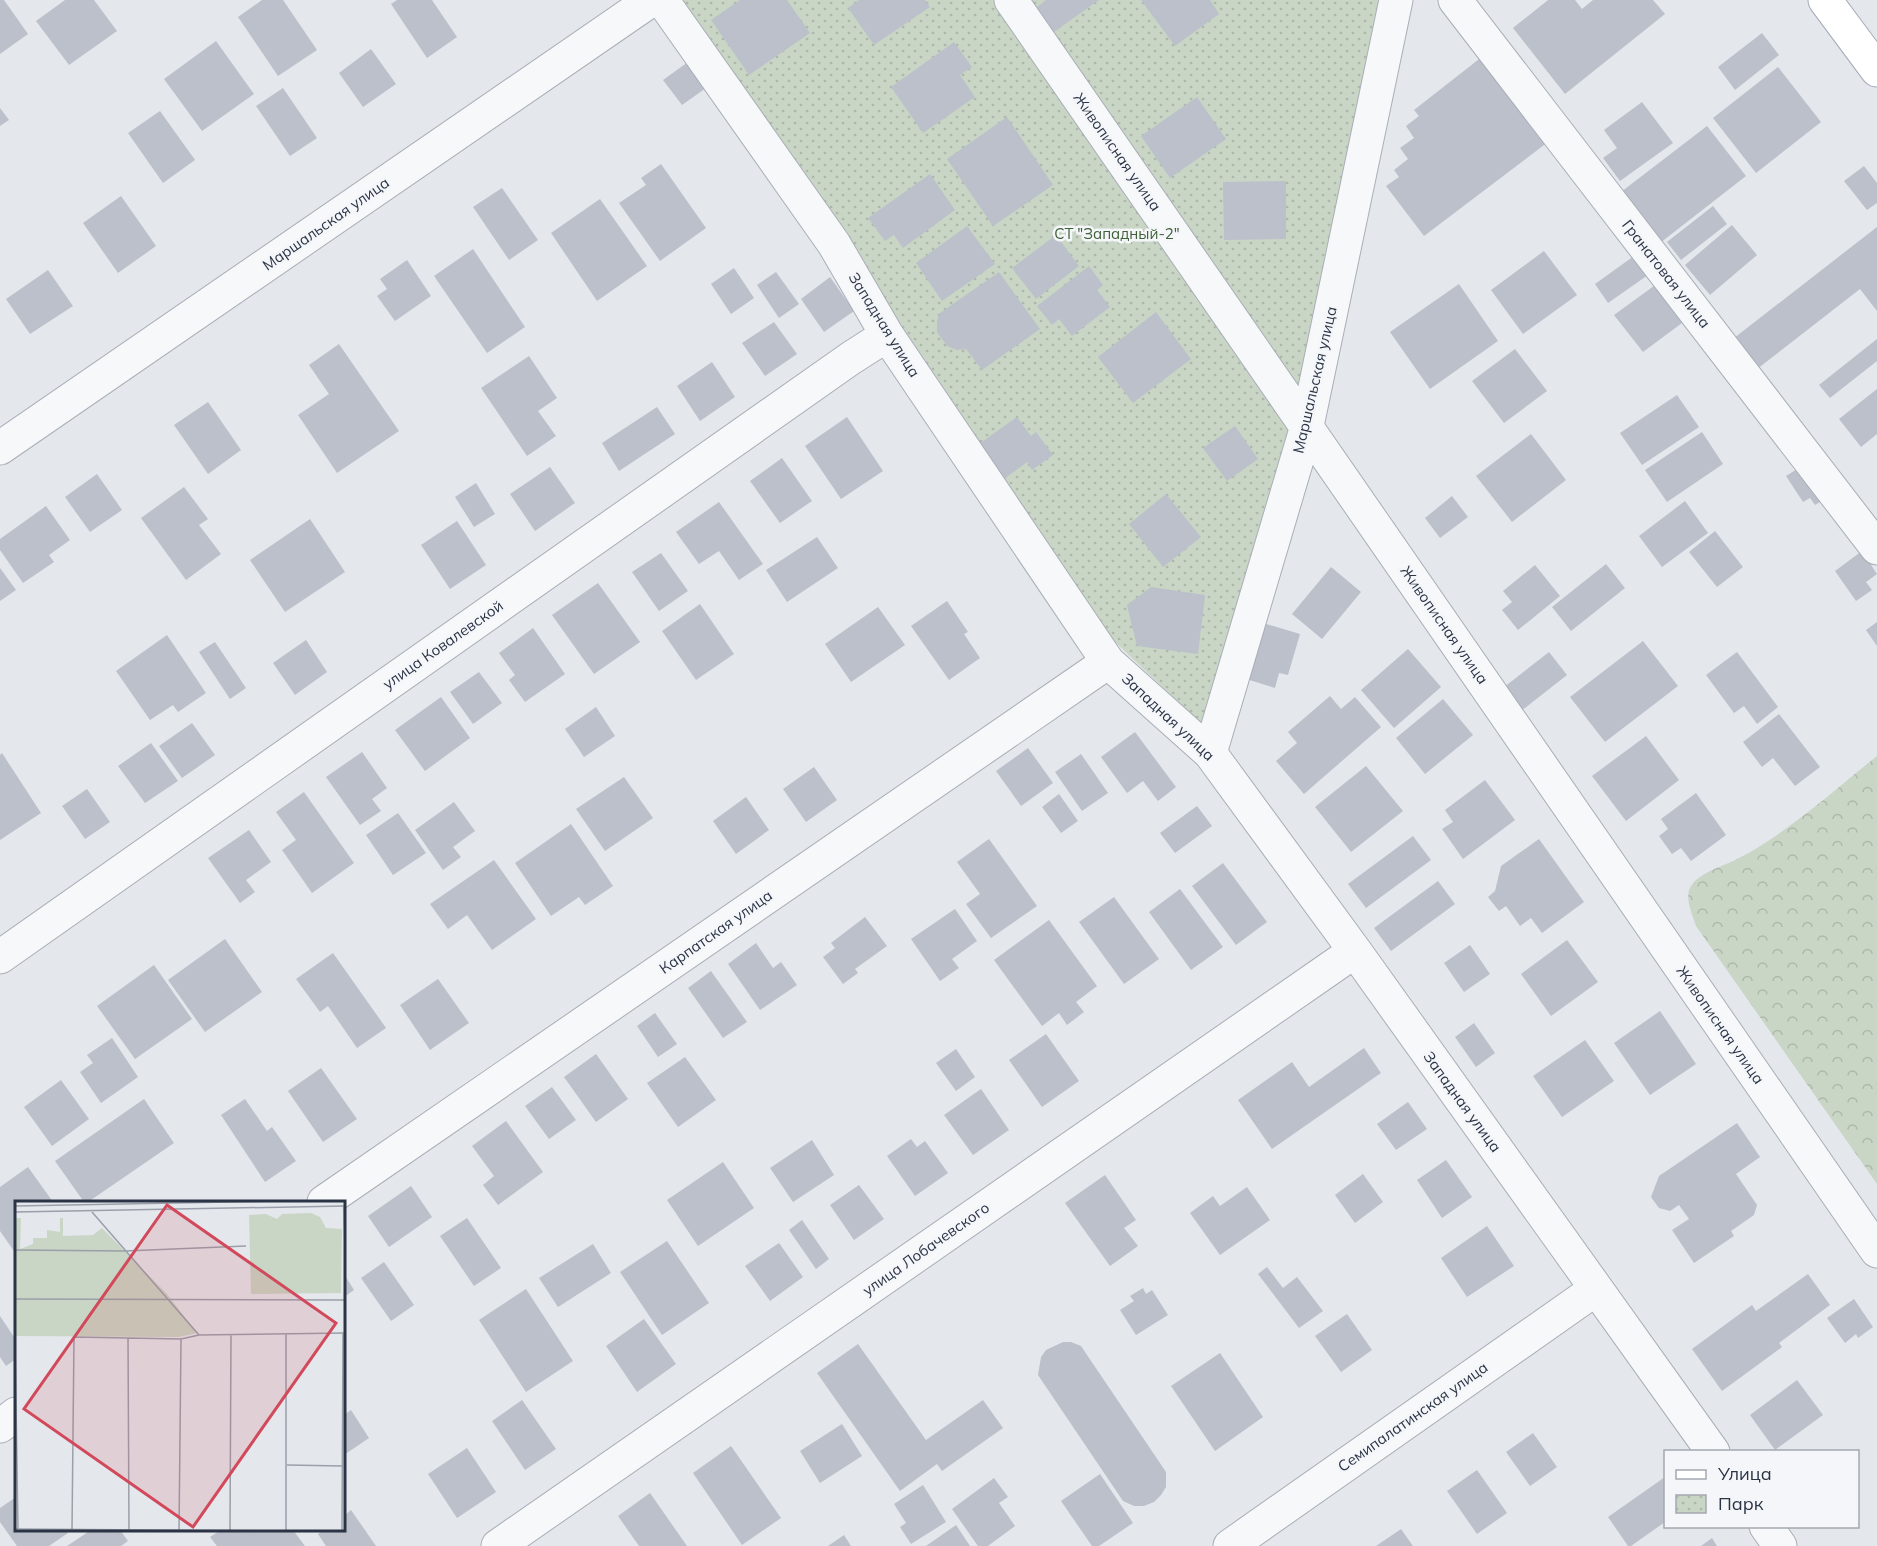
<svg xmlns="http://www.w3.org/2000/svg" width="1877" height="1546" font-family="Mulish,sans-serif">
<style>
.forest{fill:url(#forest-crowns)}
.park{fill:url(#park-dots)}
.building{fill:#bbc0ca}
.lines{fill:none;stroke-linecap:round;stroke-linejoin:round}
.minor-casing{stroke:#a9aeb7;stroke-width:35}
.primary-casing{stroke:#a3abb8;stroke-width:35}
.minor{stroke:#f7f8fa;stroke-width:33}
.primary{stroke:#fff;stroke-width:33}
.labels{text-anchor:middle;stroke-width:5;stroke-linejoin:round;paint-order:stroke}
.street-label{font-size:15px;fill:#2b3445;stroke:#f4f6f9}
.park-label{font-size:15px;fill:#3f6138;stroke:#f4f6f9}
.inset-road{fill:none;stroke:#9a9fa9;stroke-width:1.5}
.view{fill:#d1495b;fill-opacity:0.15;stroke:#d1495b;stroke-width:3}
.inset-edge{fill:none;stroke:#2b3445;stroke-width:3}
</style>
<defs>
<pattern id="forest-crowns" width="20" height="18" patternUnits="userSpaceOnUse" patternTransform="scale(1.5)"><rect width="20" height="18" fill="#c9d6c5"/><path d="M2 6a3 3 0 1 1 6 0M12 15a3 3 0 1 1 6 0" fill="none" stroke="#adb8ab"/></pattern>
<pattern id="park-dots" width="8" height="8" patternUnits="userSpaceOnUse" patternTransform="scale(1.5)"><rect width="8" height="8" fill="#c9d6c5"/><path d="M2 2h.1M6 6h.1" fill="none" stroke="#adb8ab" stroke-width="1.8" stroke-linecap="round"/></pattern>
</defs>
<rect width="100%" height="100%" fill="#e4e7ec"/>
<path class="forest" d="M1877,756V1184L1696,926C1692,914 1684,897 1691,886C1701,871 1725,866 1739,858C1789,832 1833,791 1877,756Z"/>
<path class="park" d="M675,0H1396L1214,736L1113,640Z"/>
<path class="building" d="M0,0H4L28,34L0,54Z
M65,0H94L117,31L69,65L36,21Z
M262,0H283L317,50L278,76L238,17Z
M397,0H432L457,37L427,58L391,4Z
M740,0H787L810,33L749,75L711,20Z
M859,0H925L930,7L874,45L848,8Z
M1046,0H1099L1054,32L1037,7Z
M1141,0H1210L1219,14L1175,46Z
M1548,0H1575L1582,9L1593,0H1653L1665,14L1565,94L1513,28Z
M1762,33L1779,55L1735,90L1718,67Z
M216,41L254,94L202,131L164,79Z
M954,42L972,67L960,75L975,97L923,133L891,87Z
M371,49L396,84L363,107L339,73Z
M1483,56L1548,142L1424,236L1386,186L1399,177L1394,170L1408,159L1400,148L1414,138L1406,126L1419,116L1414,110Z
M688,62L706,88L682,105L663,80Z
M1778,67L1821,122L1756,173L1713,118Z
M283,88L317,138L290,156L256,106Z
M1197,97L1226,139L1170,178L1141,136Z
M1642,102L1673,143L1620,181L1603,158L1617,148L1604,130Z
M0,108L9,120L0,126Z
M160,111L195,160L163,183L128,133Z
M1007,117L1053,185L993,226L947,159Z
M1707,126L1746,176L1660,243L1621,192Z
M661,164L706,228L660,261L619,203L646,185L641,178Z
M1864,166L1877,183V203L1867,210L1844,181Z
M930,174L955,210L903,248L894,235L885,241L868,218Z
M1286,181V239L1224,240L1223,182Z
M502,188L538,240L509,260L473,207Z
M121,196L156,246L118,273L83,223Z
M600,199L647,266L597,301L551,233Z
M1713,206L1727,224L1681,260L1667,242Z
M1732,225L1757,255L1710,295L1685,265Z
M967,226L995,264L942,301L916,263Z
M1877,227V311L1860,289L1752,373L1729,342Z
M1056,235L1079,266L1036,299L1012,268Z
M473,249L525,327L487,353L434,276Z
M1544,251L1577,295L1523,334L1491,290Z
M1634,256L1648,275L1608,303L1595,284Z
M407,260L431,296L395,321L377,296L387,289L380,279Z
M1089,266L1103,285L1097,290L1110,307L1072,336L1059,319L1052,325L1037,306Z
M734,268L754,298L731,314L711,284Z
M48,270L73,306L30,334L6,299Z
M776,272L799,304L779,318L757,285Z
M999,272L1040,329L982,370L966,349L957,350L947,346L937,332V321L940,313Z
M830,277L854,311L824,332L801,299Z
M1658,283L1686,320L1643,352L1614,315Z
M1459,284L1498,341L1430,389L1390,332Z
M1156,312L1191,359L1133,403L1098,357Z
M774,322L797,354L765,376L742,343Z
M1877,339V361L1830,398L1819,385Z
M339,344L399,431L337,473L298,415L329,394L309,365Z
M1515,349L1547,391L1504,423L1472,381Z
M529,356L557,398L538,411L556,436L527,456L481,388Z
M712,362L735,397L700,421L677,386Z
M1877,389V434L1861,447L1839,419Z
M1677,395L1699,427L1642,465L1620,433Z
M208,402L241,450L208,474L174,425Z
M657,407L675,434L619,471L602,443Z
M847,417L883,471L841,499L805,446Z
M1017,417L1031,436L1036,432L1053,455L1032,470L1027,462L1004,479L979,444Z
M1235,426L1258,459L1227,481L1203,448Z
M1702,432L1723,464L1667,502L1645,470Z
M1531,434L1566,480L1512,522L1476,476Z
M782,458L812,501L780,523L750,481Z
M1805,464L1827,498L1815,505L1810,498L1803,502L1786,476Z
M550,467L575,503L535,531L510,494Z
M97,474L122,510L90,532L65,497Z
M476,483L495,514L474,527L455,497Z
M184,487L208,519L199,525L221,554L186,580L141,518Z
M1166,494L1201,537L1163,567L1129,524Z
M1452,496L1468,517L1440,538L1425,518Z
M1685,501L1708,533L1662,567L1639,536Z
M719,502L763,564L739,580L719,551L699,564L676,532Z
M46,506L70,540L49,555L54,562L23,583L0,550V539Z
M310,519L345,572L285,612L250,560Z
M457,521L486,565L450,589L421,545Z
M1715,531L1743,567L1717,587L1689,552Z
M817,537L838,568L787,602L766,570Z
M1862,551L1877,574L1866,582L1872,590L1856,601L1835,571Z
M661,553L688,591L659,611L632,572Z
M1606,564L1625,588L1571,631L1552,607Z
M1535,565L1560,596L1518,630L1502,610L1512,602L1503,591Z
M1331,567L1361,592L1322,639L1292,614Z
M0,568L16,590L0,601Z
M598,583L640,642L594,674L552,615Z
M1151,587L1205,595L1198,654L1137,646L1127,605Z
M947,601L968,632L964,634L980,658L949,680L911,626Z
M700,604L734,654L696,680L662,631Z
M878,607L905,645L851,682L825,644Z
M1877,622V646L1866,630Z
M1263,623L1300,634L1288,675L1279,673L1275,688L1246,679Z
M533,628L565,674L525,702L509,680L515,675L499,653Z
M167,635L206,693L178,712L173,705L150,720L116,671Z
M306,640L327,672L295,695L273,663Z
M1643,641L1678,686L1605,742L1570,697Z
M215,642L246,688L230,699L199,652Z
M1408,649L1441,687L1394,728L1361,690Z
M1549,652L1567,675L1521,711L1503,688Z
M1737,652L1778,707L1757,724L1744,706L1734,713L1706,675Z
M479,672L502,703L473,724L450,692Z
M1330,696L1341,709L1355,697L1381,727L1304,794L1276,761L1297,743L1288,732Z
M441,697L470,738L425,771L395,730Z
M1443,699L1473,735L1425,774L1396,738Z
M596,707L615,736L584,757L565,729Z
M1779,714L1820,767L1795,786L1773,758L1762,767L1743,742Z
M192,723L215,755L182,778L159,746Z
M1135,732L1176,787L1158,801L1143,781L1127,793L1101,757Z
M1646,736L1679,780L1626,821L1592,776Z
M151,743L178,781L145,803L118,766Z
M1028,748L1053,783L1021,806L996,771Z
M362,752L387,788L372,799L381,811L360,825L326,777Z
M2,753L41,813L0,840V755Z
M1081,754L1108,793L1082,811L1055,772Z
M1366,766L1403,811L1351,852L1315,807Z
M814,767L837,800L806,822L783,789Z
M624,777L653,818L605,851L576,809Z
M1485,780L1515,820L1463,859L1442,829L1453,822L1445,810Z
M87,789L110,822L85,839L62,806Z
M304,792L354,863L312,893L282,850L296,840L276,812Z
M1696,793L1726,835L1691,861L1681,848L1672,854L1659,836L1668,829L1661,819Z
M1059,794L1078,821L1061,833L1042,807Z
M746,797L769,830L736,854L713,821Z
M454,802L475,831L453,847L461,857L443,870L415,830Z
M1197,806L1212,826L1175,853L1160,833Z
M398,813L426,853L393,875L366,835Z
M571,824L613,886L585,905L579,897L551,916L515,863Z
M249,830L271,862L246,880L255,892L240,903L208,858Z
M1413,836L1431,860L1366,908L1348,884Z
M989,839L1037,906L991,938L966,904L980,894L957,862Z
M1539,839L1584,902L1542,933L1531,918L1520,926L1506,906L1499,911L1488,897L1495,891L1501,866Z
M494,860L536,919L492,950L467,915L448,929L430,904Z
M1223,863L1267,922L1236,945L1192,886Z
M1438,881L1455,904L1391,951L1374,928Z
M1180,889L1223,947L1191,970L1149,912Z
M1114,897L1159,959L1124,984L1079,922Z
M955,909L977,941L952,959L959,968L940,981L911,939Z
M865,917L887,946L855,969L858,973L843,984L823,957L835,948L831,943Z
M1049,920L1097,986L1076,1002L1084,1012L1067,1025L1059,1013L1042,1026L994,960Z
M225,939L262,992L205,1032L168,980Z
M1567,940L1598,982L1551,1016L1521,974Z
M756,943L773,968L781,962L797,985L760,1010L728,964Z
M1470,945L1490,974L1464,992L1444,963Z
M333,953L386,1028L357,1048L328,1006L320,1012L296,979Z
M154,965L192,1019L135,1059L97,1006Z
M711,971L747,1022L723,1038L688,988Z
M438,979L469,1023L430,1050L400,1005Z
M1660,1011L1696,1064L1650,1095L1614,1043Z
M655,1013L677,1044L658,1057L637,1026Z
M1474,1023L1495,1053L1476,1067L1455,1037Z
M1046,1034L1079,1081L1042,1107L1009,1060Z
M112,1038L138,1077L101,1103L80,1072L93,1063L87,1055Z
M1585,1040L1614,1081L1562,1117L1533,1076Z
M1364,1048L1381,1073L1272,1149L1238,1100L1292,1062L1309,1087Z
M956,1049L975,1077L956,1091L936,1063Z
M596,1054L628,1099L596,1122L564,1077Z
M685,1057L716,1100L678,1127L647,1083Z
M321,1068L357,1119L323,1142L288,1091Z
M61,1080L89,1119L52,1146L24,1107Z
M552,1087L576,1120L549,1139L525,1106Z
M981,1089L1009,1130L973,1155L944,1115Z
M144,1099L174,1143L88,1202H84L55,1161Z
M245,1099L267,1131L272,1127L296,1161L265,1182L221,1115Z
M1408,1102L1427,1129L1396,1150L1377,1124Z
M506,1121L543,1172L498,1205L483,1185L494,1176L472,1146Z
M1737,1123L1760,1157L1736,1174L1757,1205L1754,1215L1731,1231L1734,1236L1694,1263L1672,1230L1689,1219L1679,1205L1670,1211L1659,1208L1651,1197L1659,1176Z
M911,1139L917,1147L925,1141L948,1173L915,1196L887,1156Z
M812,1140L834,1175L793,1202L770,1168Z
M1446,1160L1472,1197L1442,1218L1417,1180Z
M723,1162L754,1208L698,1246L667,1200Z
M28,1167L53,1202H16V1254L0,1231V1187Z
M1363,1174L1383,1202L1355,1223L1335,1195Z
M1105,1175L1136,1220L1124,1228L1138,1246L1110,1266L1065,1203Z
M859,1185L884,1219L854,1240L830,1205Z
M411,1186L432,1217L389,1247L368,1216Z
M1247,1187L1270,1220L1220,1255L1190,1213L1213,1196L1220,1206Z
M467,1218L501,1268L474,1286L440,1236Z
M802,1220L829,1259L816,1269L789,1230Z
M1487,1226L1514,1266L1467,1297L1441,1258Z
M667,1241L709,1303L662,1335L620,1272Z
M779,1243L803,1277L770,1301L745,1266Z
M593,1244L611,1273L558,1307L539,1278Z
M384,1262L414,1305L391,1321L361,1278Z
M1267,1267L1283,1288L1297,1277L1323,1311L1299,1328L1258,1274Z
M344,1274L354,1290L344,1297Z
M1808,1274L1830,1305L1779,1343L1782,1347L1722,1391L1692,1349L1752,1305L1756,1311Z
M1143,1288L1146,1294L1152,1290L1168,1315L1136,1335L1120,1310L1134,1301L1130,1296Z
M526,1289L573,1361L526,1392L479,1320Z
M1854,1299L1873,1327L1858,1338L1856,1334L1845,1343L1827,1318Z
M1347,1314L1372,1350L1341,1372L1315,1336Z
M0,1316L16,1340V1359L6,1366L0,1357Z
M644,1319L676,1364L637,1392L606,1346Z
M1063,1342H1071L1081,1346L1166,1472V1487L1161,1495L1154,1502L1144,1506H1134L1123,1501L1038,1375L1041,1357L1046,1350Z
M858,1344L926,1440L983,1400L1003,1428L942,1471L937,1464L900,1491L817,1373Z
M1220,1353L1263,1417L1215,1451L1171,1386Z
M1797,1380L1823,1415L1775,1450L1750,1415Z
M522,1400L556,1449L525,1470L492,1421Z
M351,1410L369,1438L344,1455V1415Z
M842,1424L862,1456L820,1483L800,1451Z
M1533,1433L1557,1467L1530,1486L1506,1452Z
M731,1446L781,1518L742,1545L693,1473Z
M467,1448L496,1492L457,1518L428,1474Z
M1477,1470L1507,1513L1477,1534L1447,1491Z
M1100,1474L1133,1523L1099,1546H1092L1061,1501Z
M1665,1477V1522L1631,1546H1628L1608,1517Z
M994,1478L1008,1497L999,1503L1015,1526L988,1546H978L952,1509Z
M923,1485L946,1522L911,1544L900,1527L906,1523L894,1504Z
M650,1493L687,1546H639L618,1516Z
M16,1497V1530H65L68,1533L49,1546H17L0,1522V1508Z
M351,1510L376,1546H326L318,1534L324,1530H344V1516Z
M956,1525L970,1546H926Z
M1401,1529L1413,1546H1376Z
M91,1530H120L128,1541L121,1546H67Z
M221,1530H293L305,1546H217L210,1537Z
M844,1535L851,1546H828Z
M1712,1538L1717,1546H1701Z"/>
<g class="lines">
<defs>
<path id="minor" d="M662,0L834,244L887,335L1108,662L1210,753L1355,951L1713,1452
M1011,0L1877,1251
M1455,0L1877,548
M0,448L651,0
M1210,753L1307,426L1396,0
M0,957L851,358L887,335
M324,1202L1108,662
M0,1426L16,1414
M1766,1526L1780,1546
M498,1546L1355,951
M1230,1546L1596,1289"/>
<path id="primary" d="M1825,0L1877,70"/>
</defs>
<use href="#minor" class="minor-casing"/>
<use href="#primary" class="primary-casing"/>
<use href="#minor" class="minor"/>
<use href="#primary" class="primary"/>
</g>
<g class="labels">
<g class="street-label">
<text transform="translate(1117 152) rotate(55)" y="5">Живописная улица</text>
<text transform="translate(326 224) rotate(-35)" y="5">Маршальская улица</text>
<text transform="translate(1666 274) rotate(52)" y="5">Гранатовая улица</text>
<text transform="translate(884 325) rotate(58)" y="5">Западная улица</text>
<text transform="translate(1315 380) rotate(-77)" y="5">Маршальская улица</text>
<text transform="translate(1444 625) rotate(55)" y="5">Живописная улица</text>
<text transform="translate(443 645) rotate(-35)" y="5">улица Ковалевской</text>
<text transform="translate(1168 717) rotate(43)" y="5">Западная улица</text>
<text transform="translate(716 932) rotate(-35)" y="5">Карпатская улица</text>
<text transform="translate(1720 1025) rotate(55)" y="5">Живописная улица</text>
<text transform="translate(1462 1102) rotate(54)" y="5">Западная улица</text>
<text transform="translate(926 1249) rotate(-35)" y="5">улица Лобачевского</text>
<text transform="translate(1413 1417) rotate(-35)" y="5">Семипалатинская улица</text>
</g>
<g class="park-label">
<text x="1117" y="239">СТ "Западный-2"</text>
</g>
</g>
<g transform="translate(15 1201)">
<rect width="330" height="330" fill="#e4e7ec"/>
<path d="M296,12L305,16L311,27L327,28L326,92L236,93L234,14L251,13L262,18L267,13Z" fill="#c9d6c5"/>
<path d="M0,17H6L5,48L18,43V37H32V29L45,31V17H48V35L78,34L87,27L152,93L182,132L164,136L0,135Z" fill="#c9d6c5"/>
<path class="inset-road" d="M0,5L268,0M329,5L330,48M0,11L330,5M77,11L184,134M0,49L110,50L231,45M0,98L330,99M271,133V330M0,137L3,330M113,137L114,330M272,264L328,265M0,328L271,330M57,330L59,136L166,138L184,134L330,132M164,330L166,138M215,330L216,133M327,330L328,132"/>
<path class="view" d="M152,4L321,122L178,326L9,208Z"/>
<rect width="330" height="330" class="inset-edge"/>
</g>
<rect x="1664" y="1450" width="195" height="78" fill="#f4f6f9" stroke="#a4a8b1" stroke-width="1.5"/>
<rect x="1676" y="1470" width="30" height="9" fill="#ffffff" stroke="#a4a8b1" stroke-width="1.5"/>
<text x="1718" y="1480" font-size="18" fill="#2b3445">Улица</text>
<rect x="1676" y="1495" width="30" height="18" fill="url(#park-dots)" stroke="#a4a8b1" stroke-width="1.5"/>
<text x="1718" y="1510" font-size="18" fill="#2b3445">Парк</text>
</svg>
